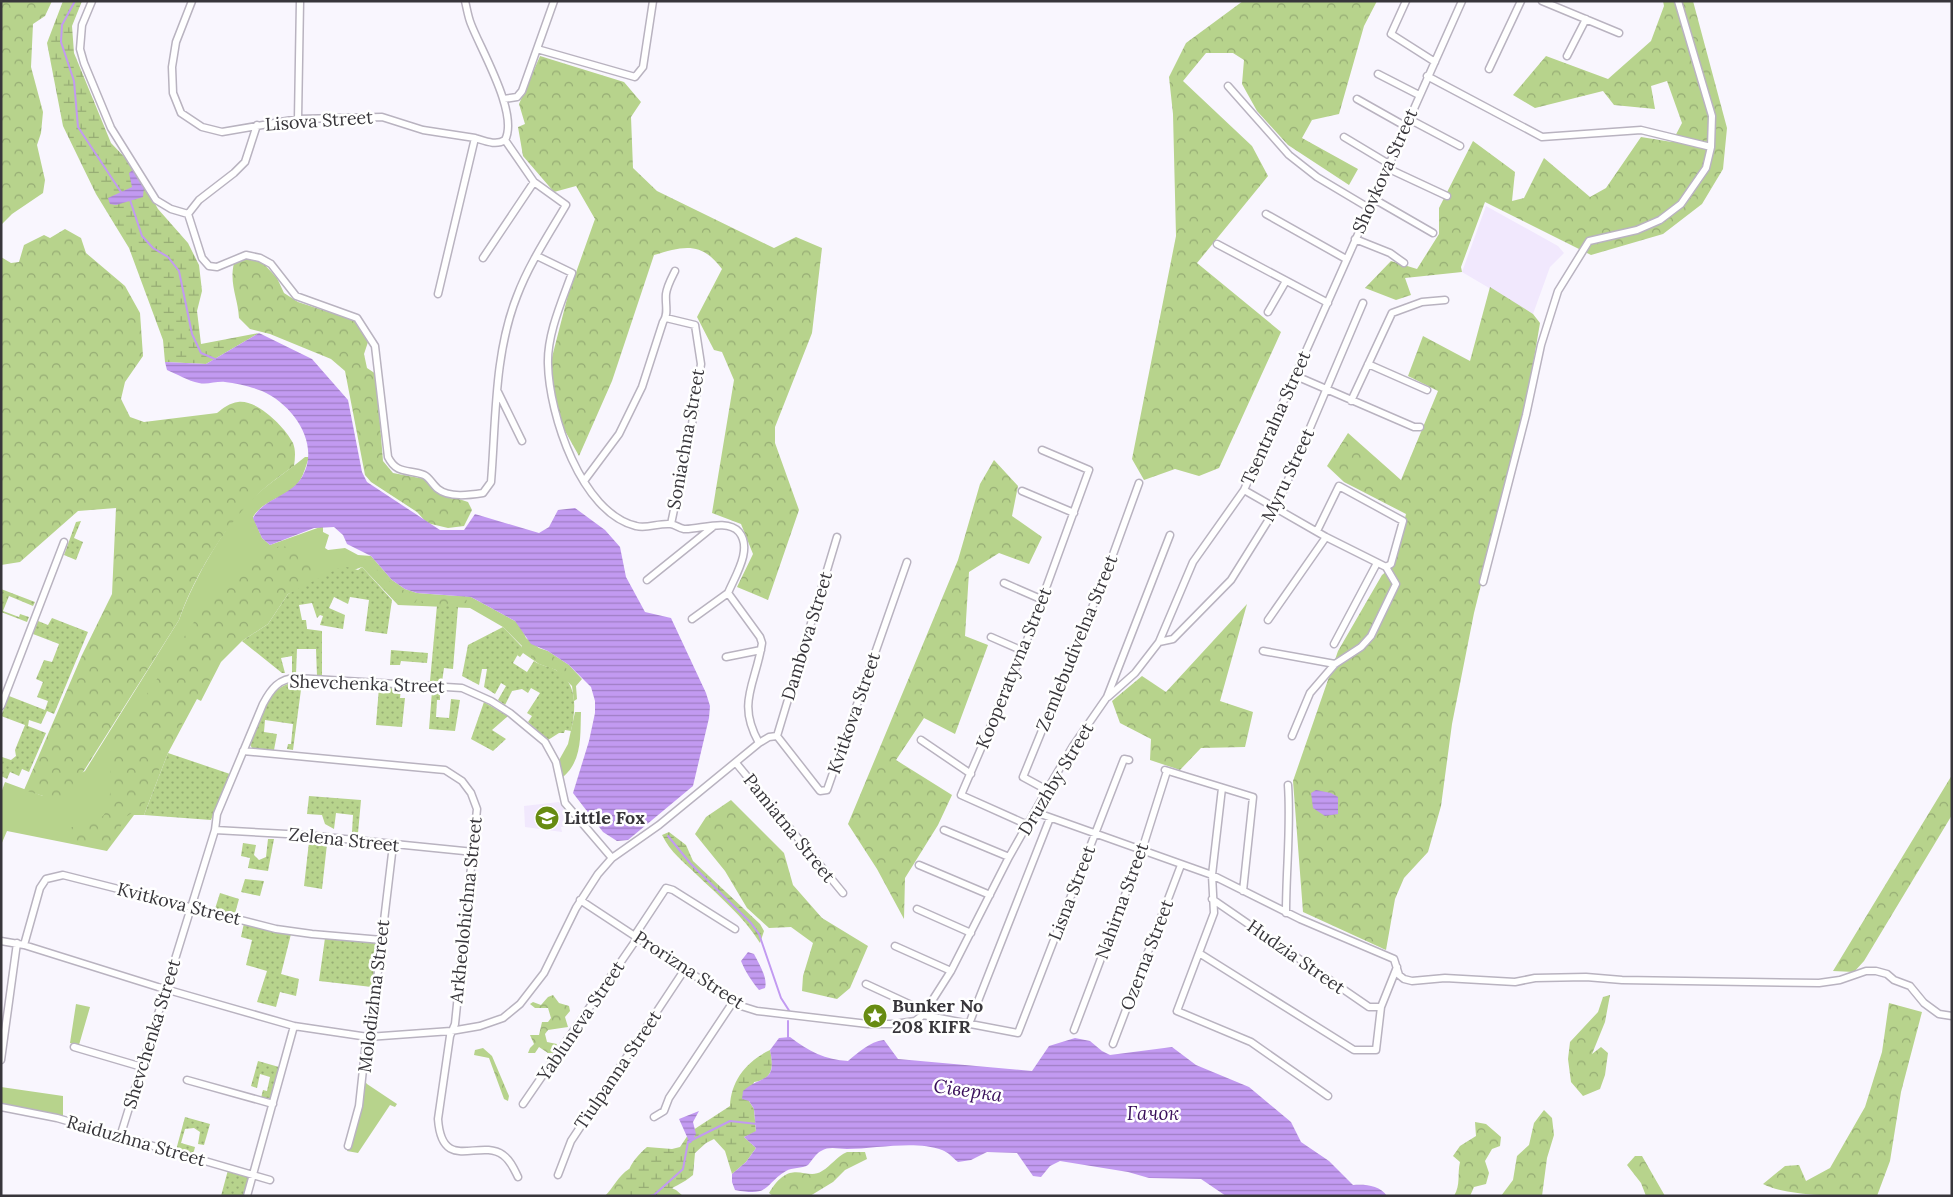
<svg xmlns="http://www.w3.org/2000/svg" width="1953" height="1197" font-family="Lora,serif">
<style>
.built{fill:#f1e8fd}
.grass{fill:#b7d38c}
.forest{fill:url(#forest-crowns)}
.wetland{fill:url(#wetland-marsh)}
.garden{fill:url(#garden-dots)}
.water{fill:url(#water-rules)}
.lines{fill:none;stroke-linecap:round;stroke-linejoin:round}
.stream{stroke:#c29af1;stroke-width:2}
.minor-casing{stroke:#b9b3c0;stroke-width:9}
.minor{stroke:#fff;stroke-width:6}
.labels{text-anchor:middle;stroke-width:5;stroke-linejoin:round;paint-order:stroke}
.street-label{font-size:18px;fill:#38363b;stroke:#fff}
.poi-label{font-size:18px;font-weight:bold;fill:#38363b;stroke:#fff;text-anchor:start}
.water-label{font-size:19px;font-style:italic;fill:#390f5b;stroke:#fff}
</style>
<defs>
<pattern id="forest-crowns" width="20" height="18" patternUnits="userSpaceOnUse" patternTransform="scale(1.25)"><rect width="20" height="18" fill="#b7d38c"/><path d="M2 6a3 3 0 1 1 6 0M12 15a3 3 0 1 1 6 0" fill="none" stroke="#96ac74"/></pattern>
<pattern id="wetland-marsh" width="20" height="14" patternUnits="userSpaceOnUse" patternTransform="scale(1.25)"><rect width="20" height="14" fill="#b7d38c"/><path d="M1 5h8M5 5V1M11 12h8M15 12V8" fill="none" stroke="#96ac74"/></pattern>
<pattern id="garden-dots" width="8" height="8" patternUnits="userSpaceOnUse" patternTransform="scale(1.25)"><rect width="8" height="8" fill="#b7d38c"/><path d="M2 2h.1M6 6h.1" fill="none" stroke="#96ac74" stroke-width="1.8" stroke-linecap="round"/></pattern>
<pattern id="water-rules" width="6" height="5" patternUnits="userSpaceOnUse" patternTransform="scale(1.25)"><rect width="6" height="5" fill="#c29af1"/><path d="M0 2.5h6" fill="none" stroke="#9f7ec4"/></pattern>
</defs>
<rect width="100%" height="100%" fill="#f9f6fe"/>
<path class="built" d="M1486,206L1558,246L1564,253L1550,267L1533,314L1462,272Z
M559,802L571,821V826L561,827L562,832L525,827L524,806Z"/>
<path class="grass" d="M305,457H309C305,469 302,482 292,489C279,499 262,502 253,517L262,538L270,545L323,526V532L329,535L325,548L328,550L345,548L358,555L371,556L392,580L405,589L417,593L471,597L515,621L522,629L526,638L539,648L548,651L569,665L582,679L576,686L577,699L574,701L572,686L556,670L539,664L523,653L520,657L517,655L522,646L503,627L470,608L398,605L362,567L288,594L268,624L242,641L221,662L201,701L197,699L168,753L144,815H134L107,851L7,831L1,845V793L5,782L43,796L85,771L179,620C192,583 224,525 253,498C269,483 288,471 305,457Z
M575,712H581C580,734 583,760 563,777L558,762L568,744Z
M76,1004L90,1007L79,1045L70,1043Z
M364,1080L367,1084L397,1104L395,1107L390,1105L358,1153L347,1151L361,1106Z
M1,1087L63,1096V1116L1,1104Z"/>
<path class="forest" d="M1,1H52L45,16L33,24L31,67L43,112L41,133L37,145L45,180L43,193L12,214L1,225Z
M1243,1H1377L1364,26L1339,114L1312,120L1302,138L1358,169L1349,185L1288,145L1257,111L1242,84L1244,60L1233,53H1206L1183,81L1252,146L1268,176L1197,263L1281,332L1219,468L1199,476L1175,469L1144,480L1132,459L1176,236L1173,114L1169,77L1186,43Z
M1663,1H1693L1727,128L1723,169L1702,204L1663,234L1591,255L1485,202L1461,267L1462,272L1405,278L1411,295L1396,300L1365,288L1391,261L1417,269L1439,234V208L1473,141L1515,172L1512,201L1524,198L1544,158L1590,197L1606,188L1641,137L1672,142L1682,123L1667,81L1651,86L1655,109L1614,105L1603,91L1535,108L1513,95L1546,56L1608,79L1651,41L1664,6Z
M540,56L624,82L641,102L631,117L633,168L657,191L774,248L796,237L822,248L812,333L775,427V443L799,510L768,600L737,587L753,554L741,524L712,513L734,380L722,352L714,350L697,317L722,269C701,241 684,246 654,255L612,381L579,456L560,422L550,365L568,295L595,219L576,186L554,192L523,156L518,127L525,124L519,104Z
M65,229L81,238L86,253L125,286L140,313L143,356L125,382L121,399L130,417L144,422L217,413C223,408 230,403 238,402C257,399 285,427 293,443C296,451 295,458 294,466C280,476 264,487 252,500C223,529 192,581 179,620L68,796H43L24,790L82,655L112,594L116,508L78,511L20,562L1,565V257L11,263L19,262L24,245L44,235L50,238Z
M246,259L262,262L277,278L284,293L298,302L356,321L368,342L364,354L367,368L376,374L383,461L393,473L425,479L456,498L468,502L472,510L464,526L448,528L427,523L417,512L371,482L365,475L345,371L331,359L270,334L250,329L239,318C238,298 229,284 234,263Z
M1490,287L1533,314L1540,323L1527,400L1474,613L1452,724L1441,806L1428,852L1404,878L1395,899L1386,950L1303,912L1293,781L1338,651L1382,575L1393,566L1406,514L1344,482L1327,466L1348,433L1401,480L1438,391L1408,376L1423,336L1470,361Z
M994,460L1018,486L1012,516L1042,537L1029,564L999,553L969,572L965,636L988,645L955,734L924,718L896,760L952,795L938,825L905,878L904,919L877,869L848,824L958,560L980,484Z
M280,546C292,547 297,548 301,560L315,565L317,573L286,593L266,621L240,637L208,672L212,676L201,697L196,698L167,751L144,804L126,817L112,841L106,845H100L69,840L62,835L67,828C78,826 99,824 105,813C116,789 106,762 114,738C117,728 130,721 136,712C146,694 158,678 169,661C197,617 227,564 280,546Z
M358,558L371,560L378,571L383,573L389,581L403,590L418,596V598L415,603H404L399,599L396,600L391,593L384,590L383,585L378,584Z
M424,595C437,598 451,597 465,596L467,601L466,603C451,605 434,606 421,603Z
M1247,604L1220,701L1253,712L1245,747L1201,748L1180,770L1150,760L1151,739L1120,723L1112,701L1142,676L1166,692Z
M531,647L553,656L568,670L564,672L531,658Z
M1952,775V815L1864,961L1854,972L1833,971Z
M731,800L784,853L793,885L822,918L868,946L850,988L837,999L802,991L803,976L813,943L791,927L769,928L747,908L725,871L695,834L706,817Z
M553,995L559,1003L569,1006L570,1011L565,1017L568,1027L548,1030L545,1034L547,1042L557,1044L553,1053H548L539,1047L535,1053H528L530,1048L534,1044L530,1035H539L542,1022H548L551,1018L548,1008H535L530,1004L533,1002L541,1005L548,997Z
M1610,995L1605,1022L1592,1054L1601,1047L1608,1053L1605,1075L1600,1089L1583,1096L1571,1082L1568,1059L1570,1042L1598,1012L1603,997Z
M1889,1003L1922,1012L1901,1092L1890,1161L1877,1196C1846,1196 1787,1197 1763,1184L1785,1166L1799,1165L1806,1181L1830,1168L1865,1107L1882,1052Z
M483,1048L492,1056L509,1096L508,1101L504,1099L489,1058L474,1055L475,1050Z
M1544,1110L1552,1118L1554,1135L1547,1158L1542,1196H1501L1513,1180L1517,1156L1529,1145L1534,1123Z
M1475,1122L1486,1124L1501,1137L1500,1146L1492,1149L1485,1161L1489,1173L1486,1184L1474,1187L1470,1196H1454C1461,1184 1457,1175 1460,1162L1453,1156L1460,1146L1476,1136Z
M847,1152H865L867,1159L845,1170L833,1182L810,1196H773L769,1193C791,1156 806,1182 822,1171C831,1166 837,1156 847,1152Z
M1635,1156H1642L1665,1196H1646L1641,1183L1627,1165Z
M629,1169L676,1190L683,1196H605C614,1187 618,1176 629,1169Z"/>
<path class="wetland" d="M63,1H82L72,26L74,53L111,143L134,167L158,209L188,243L199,265L202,291L197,311L201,344L259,333L206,364L165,362L163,340L129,248L96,194L63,126L47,43Z
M669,832L686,845L693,861L760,924L764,931L760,943C744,917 719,896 697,875C683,861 671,853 662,835Z
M770,1050C774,1067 773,1079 754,1082L749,1101L754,1109L756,1132L744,1137L756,1148L746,1162L732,1174L725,1151L714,1139L706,1143L695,1153L693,1175C683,1184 672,1186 662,1196H613L625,1188C625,1171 634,1158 647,1147L672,1149L680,1147L690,1132L730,1106C731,1080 747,1061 770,1050Z"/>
<path class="garden" d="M81,521L74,538L83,542L76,560L64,555L76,522Z
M343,566L358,570L362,567L392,600L387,634L365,631L369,600L350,597L348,604L334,597L329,608L345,615L343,629L320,625L323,616L320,615L317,618L312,603L299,605L302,620H306L307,629L322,631V676H317L316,649H297L296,674H292V656L281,658L285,673H282L242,641L268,624L288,594Z
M1,589L35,602L33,606L9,596L3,611L19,617L20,614L29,617L27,622L1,612Z
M437,605L458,607L453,669L444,668L442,682L430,681Z
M52,618L88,632L54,714L47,711L41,724L29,720L28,726L46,733L29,772L22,769L19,776L10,772L7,779L1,776V759L2,757L11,760L16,756L15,750L25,725L1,716L9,696L45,710L48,701L37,697L43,682L36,679L44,660L52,662L59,644L33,634L38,621L48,625Z
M503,627L522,647L513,663L527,672L534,661C541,666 549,666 556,670C578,683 576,709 571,731L565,730L564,733H559L548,740L528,722L532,716L527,713L540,693L531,688L528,693L522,689L512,691L505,705L498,700L506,686L501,683L495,694L484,687L487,669H482L479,685L462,676L468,645Z
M391,650L428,653L427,663L401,661L400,665H390Z
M302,682L293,750L287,749L288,744H291L293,724L265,720L264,732L277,734L274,750L252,748L249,743C260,718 268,680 302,682Z
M379,687L401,689L400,698H405L402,727L376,725Z
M432,691L440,692V700H437L436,717L449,718L451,699L460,700L455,731L429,729Z
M484,702L508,716L492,730L506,739L493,751L471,739Z
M168,753L230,774L211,820L144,815Z
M309,796L361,800L358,833L352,832L353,815L336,813L334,829L325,824L322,815L307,814Z
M268,839H274L268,871L248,868L250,858L241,856L243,843L256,845L254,855L259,860L266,857Z
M309,842L327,844L322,889L304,886Z
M245,879L264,881L260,896L241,892Z
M220,893L239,899L234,917L214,912Z
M244,923L291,934L281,974L299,979L296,996L280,992L276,1007L257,1002L267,971L246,965L252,940L241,937Z
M325,938L378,943L372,987L319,981Z
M258,1061L279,1067L270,1098H261L263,1090L267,1091L270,1077L260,1074L257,1088L251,1086Z
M185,1117L210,1124L204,1145L198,1144L200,1132L194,1128L185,1129L181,1143L195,1147L193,1155L176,1150Z
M228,1170L250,1176L244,1196H221Z"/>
<path class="water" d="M134,169L144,187L143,197L116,205L110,204L108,198L132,187L129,173Z
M259,333L312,359L348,400L362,472L367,482L440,530H464L475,514L539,533L549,527L558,510L575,508L605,530L620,547L626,577L645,612L671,618L706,693L710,706L709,718L693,786L628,840L617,841L603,832L573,793L589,741L595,713V701L591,687L569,665L548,651L531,644L515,621L471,597L417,593L405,589L392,580L371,556L347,544L343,535L334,527L314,528L270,545L262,538L253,518C264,498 290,497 302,477C321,445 294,405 262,391C252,387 236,383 225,382C217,381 207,385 199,383C188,381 177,374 167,370L165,362L206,364Z
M1316,790L1331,793L1338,797V814L1325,816L1313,808L1311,793Z
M748,952L754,954C759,964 768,978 765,988L759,990C751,980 746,973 741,961Z
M790,1037C808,1051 826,1060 848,1061C859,1052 869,1042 884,1040L898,1059L1032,1071L1049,1046L1075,1038L1090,1041L1102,1051L1110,1055L1172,1047L1196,1065L1249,1087L1291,1122L1301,1142L1329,1161L1353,1185C1364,1184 1380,1185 1387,1196H1226L1201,1179L1149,1178L1128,1172L1060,1161L1050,1166L1041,1177L1033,1176L1017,1153L987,1152L971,1160L958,1162C953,1158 948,1152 942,1150C915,1140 875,1149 847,1149C837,1149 830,1146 821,1151C815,1154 812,1161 808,1165C802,1169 792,1167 786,1171C763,1185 771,1197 735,1190L732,1182V1174L746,1162L756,1148L744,1137L756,1131L754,1109L749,1101L742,1099L743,1091C763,1074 777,1084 770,1050L779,1038Z
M699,1111L693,1122L696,1134L691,1143H687L688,1139L679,1119Z"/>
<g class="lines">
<path class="stream" d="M75,1L62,25L61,42L74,81L78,127L121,192
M130,200L142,236L153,248L168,257L179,271L192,334L201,353L215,359
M668,836L690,863L751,923L759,934L781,998L790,1012
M788,1038V1021
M649,1196L654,1195L683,1169L688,1142L730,1121L757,1124"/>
<defs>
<path id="minor" d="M92,1L82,25L80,49L84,63L111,128L156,200L171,209L188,214
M192,1L176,42L172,67L173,93L181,113L202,127L222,132L298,119L382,117L423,130L475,138L438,294
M465,1C467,9 468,17 471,24C481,50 519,114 505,140
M1406,1L1391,34L1435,62
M1542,1L1619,33
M537,49L635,77L643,67L653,1
M1567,56L1586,19
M1489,69L1521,1
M1378,74L1419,95
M1427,76L1542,137L1641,130L1711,147
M1228,86L1289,155L1317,177L1369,208
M504,99L517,97L522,91L554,1
M1357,99L1405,126
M298,119L300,1
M1409,119L1460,146
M1344,137L1389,164
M475,138C485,141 496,146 505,140
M1387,168L1447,196
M1374,199L1433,233
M188,214L202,258L209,266L217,267L246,255L260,258L271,264L296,296L357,318L375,346L388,457C397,475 409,469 424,475C429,477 433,485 438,489C449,498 470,495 483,493L491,482C496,421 494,354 517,296C529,264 549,234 566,205L534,182L505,140
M188,214L199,200L234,173L245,162L257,125
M1266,214L1346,259
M1355,239L1390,253L1404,263
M1217,244L1328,303
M483,258L534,182
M1268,312L1286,281
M666,318L695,325L701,364L692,424L671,524
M1368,364L1427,390
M1296,376L1414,427H1420
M498,392L522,441
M1351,401L1392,313L1422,302L1445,300
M584,481L619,434L642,387L663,322C669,314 665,304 666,294C667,286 671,279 675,271
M1244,490L1326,537L1386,567L1396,584L1371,636L1361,647L1335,664L1310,693L1292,736
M1022,491L1074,513
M1317,531L1339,486L1403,521L1391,564L1386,567
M647,580L714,526
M1483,582L1526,415L1541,345L1558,291L1589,241L1637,230L1660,220L1681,204L1706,168L1711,147L1712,116L1678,1
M1004,583L1043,600
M692,619L728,593
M1268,620L1326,537
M991,637L1023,651
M1159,642L1173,639L1231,580L1276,508L1363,303
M1334,644L1377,563
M1263,651L1335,664
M726,657L761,650
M1108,697L1135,673L1159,642L1193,562L1244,490L1462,1
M1,706L64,542
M777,736L820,791L827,790L907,562
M777,736L837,537
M921,740L971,774
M759,743L769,737L777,736
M243,751L445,770L462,781L471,793L477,809L455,1024L450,1036L438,1119C442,1174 479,1138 503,1155C511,1161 514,1169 518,1177
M736,763L843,893
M1165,770L1253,797L1243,891
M1222,788L1212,875L1214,913L1177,1011L1251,1042L1328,1096
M1047,790L1023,777L1107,571L1139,483
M1035,812L1212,875L1300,919L1394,959L1399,975L1404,979L1412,981L1445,978L1515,982L1535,978L1586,977L1622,980L1819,983L1840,980L1866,971H1876L1887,974L1894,980L1910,986L1924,1003L1939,1014L1952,1016
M1028,825L961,795L1023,651L1089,470L1042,450
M215,830L305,835L474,852
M944,830L1009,857
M919,865L990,895
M1212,899L1369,1007H1381
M580,900L741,1006L757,1011L868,1024H895L915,1021L923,1015L951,971L1009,857L1047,790L1073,746L1107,697L1170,535
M917,909L971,933
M1286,913C1286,870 1291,827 1288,785
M635,935L666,888L673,890L735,929
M1,941L24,945L158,987L294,1026L368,1037L451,1031L480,1026L503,1018L520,1004L544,973L576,908L598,874L612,858L659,825L759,743C736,702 756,684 762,643L760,637L728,593C735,576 753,549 739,532C727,518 699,530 684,529C678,528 675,524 670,524C658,523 647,529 636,526C581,513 549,414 548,364C547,334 562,301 572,273L537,256
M24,945L40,888L46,879L63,875L276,929L312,934L382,940
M895,946L951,971
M1199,953L1354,1050H1376L1381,1007L1397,967
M866,984L920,1009L923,1015
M923,1015L1018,1033L1124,759L1129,760
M969,1024L1050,818
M1074,1030L1142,850L1167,771
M1113,1044L1181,865
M74,1047L142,1067
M1,1060L17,943
M187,1080L273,1104
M523,1104L638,937
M1,1107L57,1118L270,1180
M654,1117L664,1111L669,1098L733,1002
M120,1137L215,830L217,814L263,704C271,689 279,678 297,678L462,688L491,701L510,713L545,742L556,762L565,803L612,858
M348,1146L359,1106L366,1042L371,1030L393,845
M558,1175L571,1141L685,969
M247,1196L294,1026"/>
</defs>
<use href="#minor" class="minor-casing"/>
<use href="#minor" class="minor"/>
</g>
<defs>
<symbol id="school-disc" viewBox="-11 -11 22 22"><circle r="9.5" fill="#678b12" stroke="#fff"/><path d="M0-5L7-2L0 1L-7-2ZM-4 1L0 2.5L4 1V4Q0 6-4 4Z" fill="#fff"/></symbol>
<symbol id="sight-disc" viewBox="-11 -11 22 22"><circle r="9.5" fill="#678b12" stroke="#fff"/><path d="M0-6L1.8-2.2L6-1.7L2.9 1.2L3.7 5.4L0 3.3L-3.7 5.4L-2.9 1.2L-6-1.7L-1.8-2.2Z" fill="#fff"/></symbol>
</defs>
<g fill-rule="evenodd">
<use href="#school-disc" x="533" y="804" width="28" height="28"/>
<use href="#sight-disc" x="861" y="1002" width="28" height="28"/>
</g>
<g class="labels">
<g class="street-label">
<text transform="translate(319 121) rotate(-4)" y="6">Lisova Street</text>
<text transform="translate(1385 171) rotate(-66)" y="6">Shovkova Street</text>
<text transform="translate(1276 418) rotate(-66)" y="6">Tsentralna Street</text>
<text transform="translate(686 439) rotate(-80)" y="6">Soniachna Street</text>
<text transform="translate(1288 475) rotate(-65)" y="6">Myru Street</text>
<text transform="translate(807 636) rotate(-73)" y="6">Dambova Street</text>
<text transform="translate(1077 643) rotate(-68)" y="6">Zemlebudivelna Street</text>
<text transform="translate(1014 668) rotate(-68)" y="6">Kooperatyvna Street</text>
<text transform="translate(367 684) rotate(2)" y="6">Shevchenka Street</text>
<text transform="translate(854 713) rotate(-71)" y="6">Kvitkova Street</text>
<text transform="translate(1056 779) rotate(-59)" y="6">Druzhby Street</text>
<text transform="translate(789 828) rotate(51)" y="6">Pamiatna Street</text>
<text transform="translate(344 840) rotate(6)" y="6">Zelena Street</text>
<text transform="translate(1072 893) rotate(-69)" y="6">Lisna Street</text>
<text transform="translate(1122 901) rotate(-70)" y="6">Nahirna Street</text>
<text transform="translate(179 904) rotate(14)" y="6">Kvitkova Street</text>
<text transform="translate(466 910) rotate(-84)" y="6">Arkheolohichna Street</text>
<text transform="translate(1147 955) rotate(-69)" y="6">Ozerna Street</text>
<text transform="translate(1296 957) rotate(35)" y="6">Hudzia Street</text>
<text transform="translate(689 970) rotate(33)" y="6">Prorizna Street</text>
<text transform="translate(374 996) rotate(-83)" y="6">Molodizhna Street</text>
<text transform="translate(581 1021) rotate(-56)" y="6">Yabluneva Street</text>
<text transform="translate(152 1034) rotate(-73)" y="6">Shevchenka Street</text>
<text transform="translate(618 1070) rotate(-56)" y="6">Tiulpanna Street</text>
<text transform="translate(136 1141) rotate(16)" y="6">Raiduzhna Street</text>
</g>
<g class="poi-label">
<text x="564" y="824">Little Fox</text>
<text x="892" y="1012">Bunker No<tspan x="892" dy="21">208 KIFR</tspan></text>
</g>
<g class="water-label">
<text transform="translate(968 1090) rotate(8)" y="7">Сіверка</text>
<text x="1153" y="1120">Гачок</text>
</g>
</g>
<rect width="1953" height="1197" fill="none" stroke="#38363b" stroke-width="5"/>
</svg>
